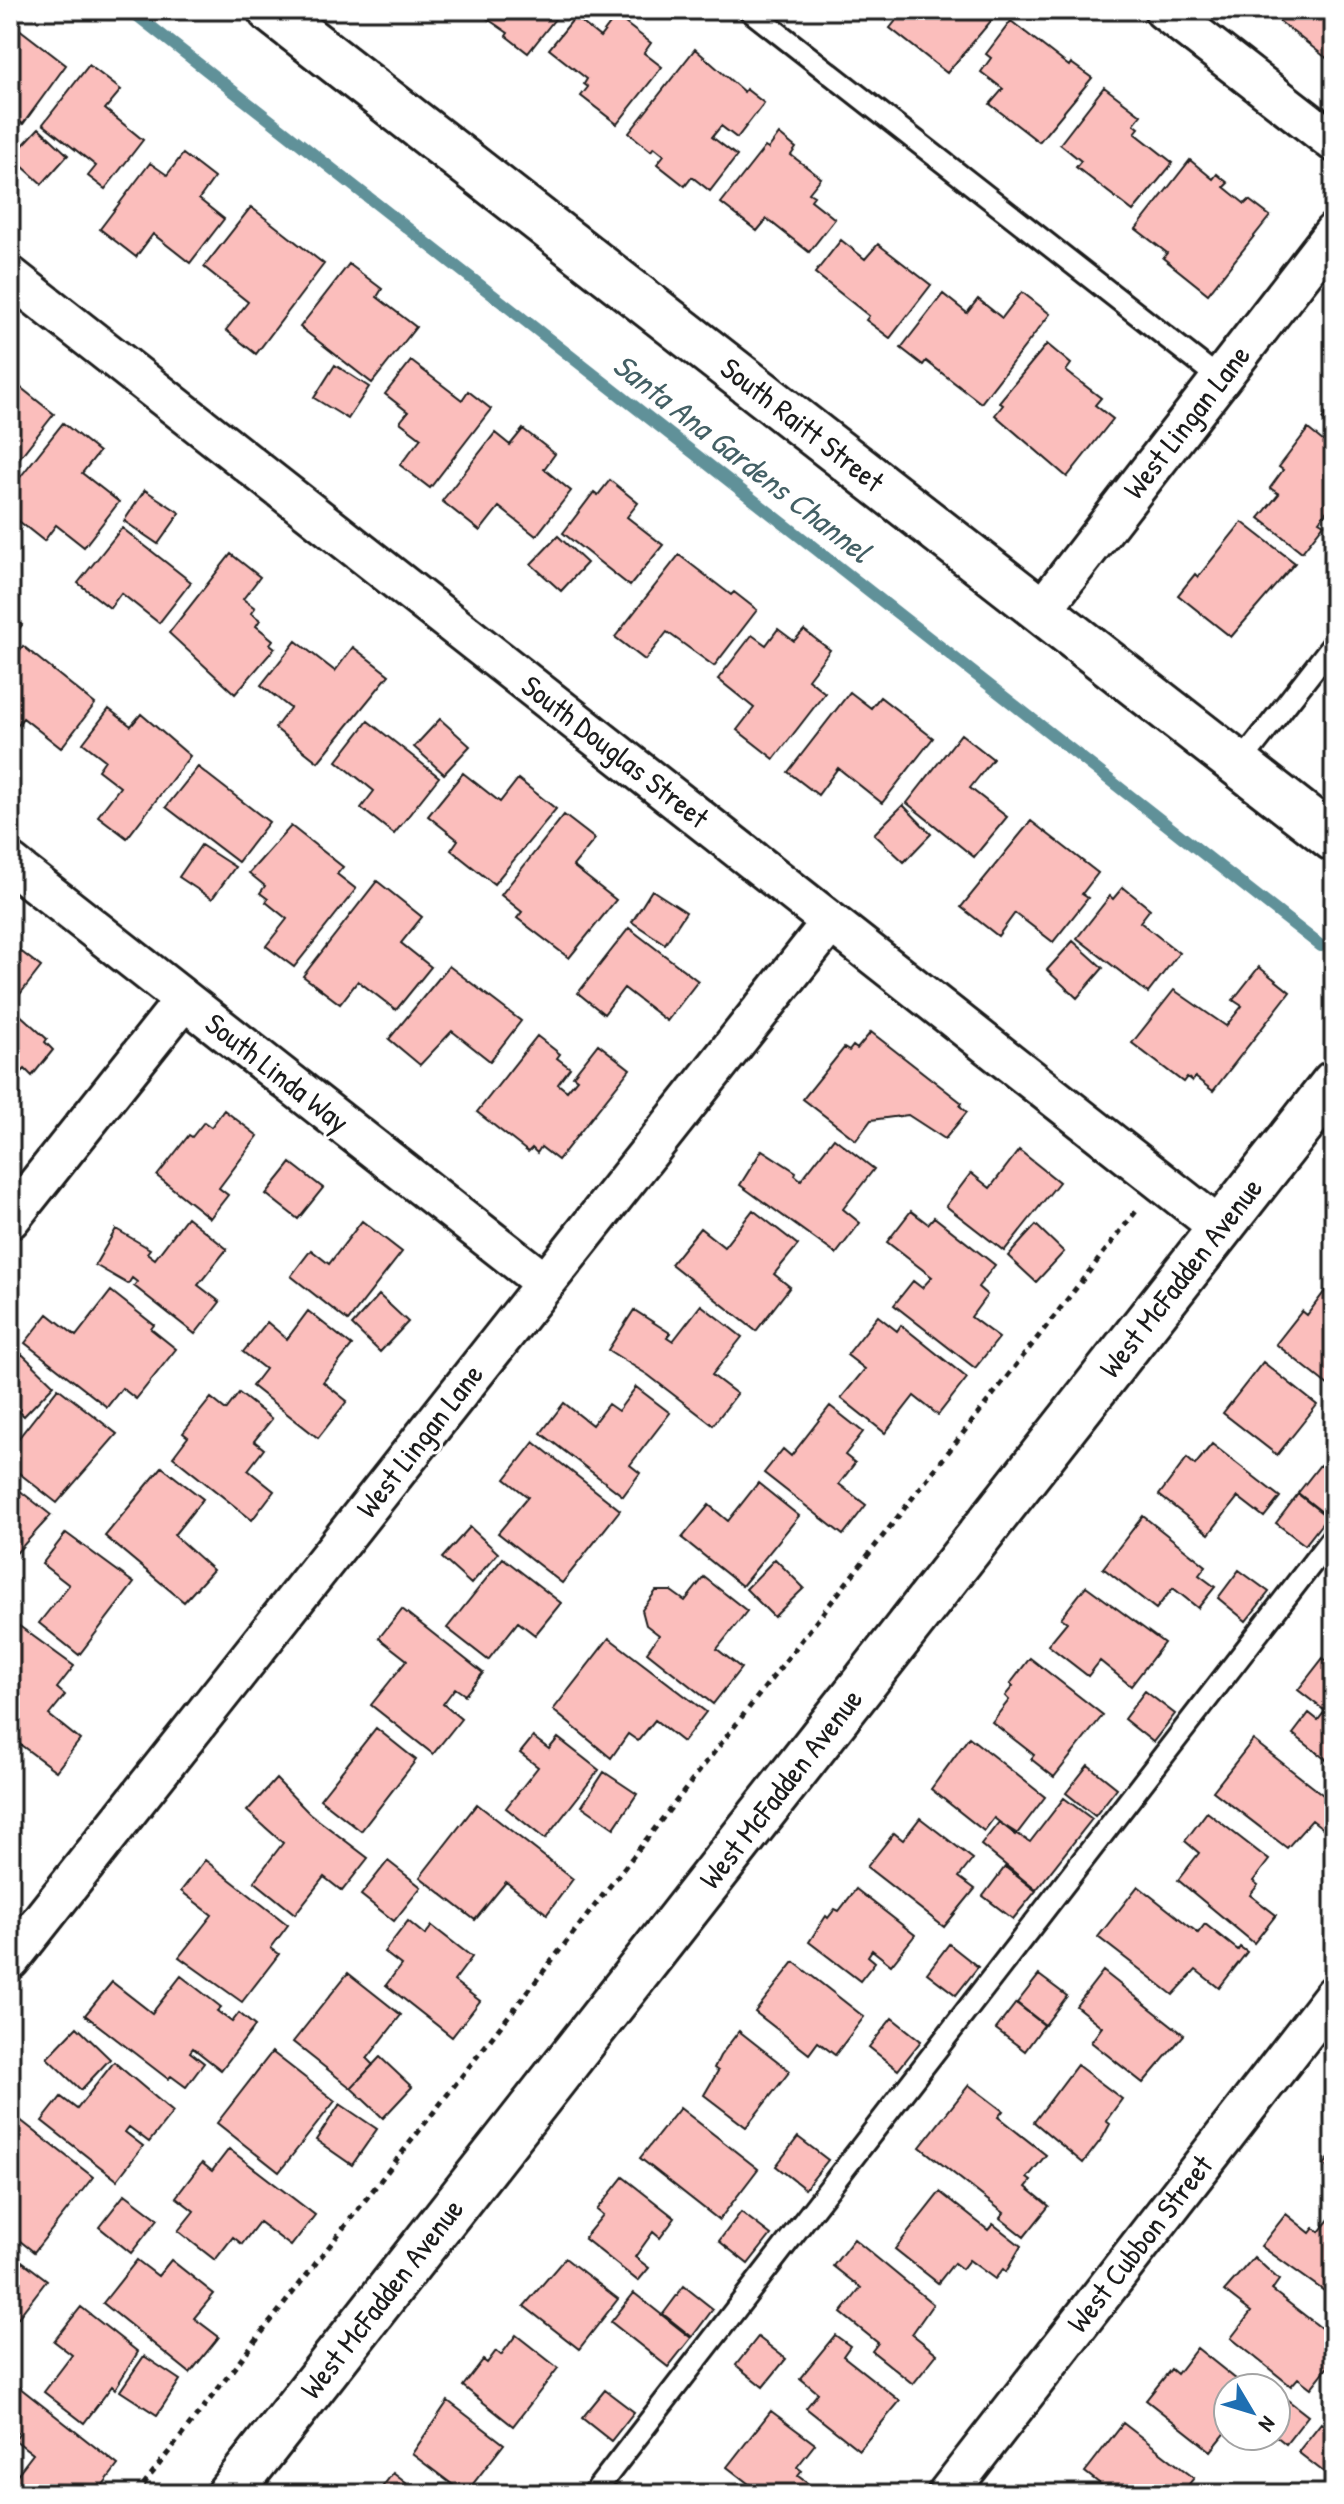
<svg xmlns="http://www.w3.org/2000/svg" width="1344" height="2504" font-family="'Patrick Hand',sans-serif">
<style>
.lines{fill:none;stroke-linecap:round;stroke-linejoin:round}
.stream{stroke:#619199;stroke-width:12}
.building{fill:#fbbebc;stroke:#1c1c1c;stroke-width:2}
.service-casing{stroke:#1c1c1c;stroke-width:26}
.minor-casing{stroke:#1c1c1c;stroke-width:44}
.tertiary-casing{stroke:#1c1c1c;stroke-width:50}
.path{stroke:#1c1c1c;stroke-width:5;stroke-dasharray:6 6;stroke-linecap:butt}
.service{stroke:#fff;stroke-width:20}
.minor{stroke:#fff;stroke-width:38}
.tertiary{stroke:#fff;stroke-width:44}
.labels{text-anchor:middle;stroke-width:6;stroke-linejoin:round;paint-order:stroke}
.street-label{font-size:30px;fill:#1c1c1c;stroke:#fff}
.water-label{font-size:32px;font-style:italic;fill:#446065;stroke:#fff}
</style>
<rect width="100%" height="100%" fill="#fff"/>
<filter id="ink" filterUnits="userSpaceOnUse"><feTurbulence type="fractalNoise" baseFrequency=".0125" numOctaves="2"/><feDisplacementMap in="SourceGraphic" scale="16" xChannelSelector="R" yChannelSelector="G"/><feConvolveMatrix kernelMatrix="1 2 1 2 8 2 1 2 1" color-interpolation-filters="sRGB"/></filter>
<g filter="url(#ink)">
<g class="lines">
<path class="stream" d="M130,10L1321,946"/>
</g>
<path class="building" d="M562,10L528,53L506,36L508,33L476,11Z
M888,10H977L991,21L947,73L890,28L898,18Z
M1271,10H1334V64L1269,13Z
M616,16L651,43L644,53L662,67L617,124L581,96L588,87L584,84L587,79L549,49L575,17L600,37Z
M1011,21L1069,66L1071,63L1092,78L1039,142L990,104L1003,89L981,72L991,58L986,54Z
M14,25L66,65L23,124L10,115V29Z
M695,49L744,92L746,89L764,103L737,138L721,126L712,137L737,156L710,191L692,177L685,186L657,164L664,155L654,147L651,151L629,133Z
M89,65L121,90L105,109L143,140L105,189L88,176L96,166L43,124Z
M1104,87L1141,115L1134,124L1139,128L1135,133L1173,163L1133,211L1076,167L1081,161L1060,144Z
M39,128L68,155L42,184L12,157Z
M779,134L796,148L791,155L821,178L809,193L814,196L811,200L835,219L809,252L767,219L757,231L721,203L765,147L768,149Z
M183,154L214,178L199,199L224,219L190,263L153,234L136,257L100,229L150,163L167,175Z
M1190,160L1213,179L1217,174L1228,183L1224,187L1245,204L1249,200L1270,216L1208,294L1163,258L1167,253L1136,229Z
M251,207L324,264L256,354L226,330L248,302L204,267Z
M841,240L865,259L878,244L931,285L890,338L866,320L869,316L815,273Z
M349,264L382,289L377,297L416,327L372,383L300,327Z
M1022,292L1050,314L981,403L926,361L923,365L901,348L943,294L967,313L978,299L1002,318Z
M1047,344L1071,364L1066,371L1101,398L1095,405L1113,419L1067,477L995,415L1003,405L999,402Z
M411,361L462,400L468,391L491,409L430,488L400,465L421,438L400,422L408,412L385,394Z
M335,365L369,387L348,419L314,398Z
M20,387L54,414L10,470V399Z
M1334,403V429L1322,419Z
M63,423L99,452L82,473L119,502L84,547L56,525L44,541L10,514V490Z
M523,429L555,454L544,469L571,491L536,536L499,507L480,531L442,501L495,433L510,445Z
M1308,429L1334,450V511L1330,507L1319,521L1324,524L1302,552L1259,518L1279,494L1270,488L1283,470L1279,467Z
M610,480L638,503L627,517L663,545L630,586L563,533L594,492L598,495Z
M145,490L180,513L158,544L124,521Z
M1242,522L1295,563L1231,637L1178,595L1195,574L1198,577Z
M122,528L191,582L159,623L121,593L110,608L78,583Z
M558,536L587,563L561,591L531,564Z
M231,554L260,577L243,599L255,608L251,613L260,620L256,626L273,640L270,644L275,648L235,694L169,633Z
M679,555L731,595L734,592L757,610L714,666L667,632L645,660L615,637Z
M10,616L22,625L10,641Z
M778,629L794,641L804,630L830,650L808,679L825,693L774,759L737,730L754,708L718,679L752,635L766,645Z
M296,641L335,671L353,647L389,675L318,762L275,728L290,708L261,685Z
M23,646L95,704L61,748L23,718L10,735V662Z
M850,692L871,708L880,697L933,738L882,803L838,768L818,795L788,772Z
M109,709L131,726L141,714L190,756L127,838L98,816L120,787L98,770L105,760L83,743Z
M440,719L470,746L444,774L414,747Z
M368,721L439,777L394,834L361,808L374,791L337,761Z
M961,734L993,759L970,788L1007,817L974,857L907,803Z
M198,767L269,822L238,862L166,807Z
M463,773L500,802L518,779L556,809L494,884L451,850L458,840L428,816Z
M903,805L931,834L904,862L874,834Z
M564,815L595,839L573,866L616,900L569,958L517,918L522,912L501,895Z
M1031,821L1098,873L1082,894L1088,898L1053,942L1015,913L998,936L961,907Z
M291,826L343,867L337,874L356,889L294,967L266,946L287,919L266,902L268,899L260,893L265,886L249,873Z
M201,845L235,867L212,899L179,877Z
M377,881L422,917L401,943L431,967L396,1010L358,981L340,1004L303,976Z
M1123,887L1150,909L1140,922L1179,953L1148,993L1077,938L1110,896L1113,899Z
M652,890L686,912L665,944L632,922Z
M629,928L698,981L667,1021L624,988L604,1014L578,993Z
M1073,941L1103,968L1077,998L1047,970Z
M10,943L41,967L10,1007Z
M449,966L521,1021L490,1061L452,1031L420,1065L389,1039Z
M1259,967L1290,992L1213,1091L1195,1077L1192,1081L1187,1077L1183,1082L1132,1043L1174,990L1226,1026L1242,1006L1233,1000Z
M17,1012L47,1039L45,1042L53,1050L32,1076L25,1069L10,1084V1019Z
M871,1032L962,1103L960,1106L967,1112L945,1139L908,1115L871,1120L856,1140L803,1099L844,1048L849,1051L853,1046L857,1049Z
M537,1036L560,1054L557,1058L570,1068L558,1084L567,1091L577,1079L573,1076L598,1044L630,1069L558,1160L541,1147L537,1153L532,1148L528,1152L477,1112Z
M224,1110L258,1136L219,1188L228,1195L210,1218L157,1176L189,1135L192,1137L204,1122L211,1127Z
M834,1138L874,1169L843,1209L860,1223L836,1254L740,1185L762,1150L796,1172L795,1175L801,1180Z
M1019,1150L1059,1182L1004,1251L946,1206L971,1173L990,1188Z
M291,1163L323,1188L298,1219L266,1194Z
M753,1210L798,1245L774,1274L790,1287L756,1331L671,1264L700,1228L724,1247Z
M911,1211L928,1224L934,1217L995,1265L978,1287L987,1295L971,1317L999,1338L975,1368L894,1305L913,1281L922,1288L932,1277L887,1242Z
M187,1217L227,1249L198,1285L220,1302L195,1334L134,1286L137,1282L132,1278L128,1284L95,1265L116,1229L150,1249L147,1253L155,1259Z
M362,1221L402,1252L348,1321L291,1276L311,1250L329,1264Z
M1036,1225L1064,1252L1036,1282L1008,1256Z
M111,1291L154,1325L151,1329L176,1349L136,1399L122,1388L107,1407L25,1343L48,1314L76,1336Z
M1325,1291L1334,1298V1390L1276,1344L1302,1311L1307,1315Z
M379,1295L408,1322L380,1352L352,1325Z
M701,1305L742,1337L712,1375L737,1394L713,1425L648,1375L608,1350L634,1310L670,1333L667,1337L673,1341Z
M308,1311L352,1346L323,1382L347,1401L318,1438L252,1386L265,1369L243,1352L267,1322L287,1339Z
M878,1316L897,1331L901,1325L967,1378L938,1415L914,1396L885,1433L841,1398L865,1369L847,1355Z
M22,1354L54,1385L24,1416L10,1403V1367Z
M1263,1362L1317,1405L1277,1455L1223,1413Z
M636,1387L670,1413L630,1465L640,1473L623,1496L541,1433L564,1403L592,1425L608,1404L618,1411Z
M58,1388L117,1434L57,1503L10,1466V1449Z
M239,1393L272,1419L254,1441L264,1449L248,1470L274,1491L252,1520L173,1457L188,1437L183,1433L211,1398L226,1410Z
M830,1406L863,1432L845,1455L855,1463L839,1484L866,1505L843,1535L764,1473L783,1449L791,1456Z
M534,1442L620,1510L562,1583L498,1533L528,1497L505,1479Z
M1212,1444L1280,1497L1264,1517L1238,1497L1209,1534L1159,1495L1187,1458L1195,1465Z
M1320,1465L1334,1476V1508L1327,1516L1298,1493Z
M162,1467L203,1499L174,1535L213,1570L184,1602L105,1536Z
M10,1483L51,1515L10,1560Z
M758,1483L799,1516L742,1586L682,1538L709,1505L728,1521Z
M1298,1494L1327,1517L1305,1545L1276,1523Z
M1143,1516L1206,1566L1199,1575L1215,1587L1198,1608L1173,1588L1156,1609L1103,1568Z
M470,1527L498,1553L471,1584L442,1558Z
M66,1533L134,1583L79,1655L39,1623L69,1585L42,1564Z
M503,1558L561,1603L535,1635L518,1622L488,1660L447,1628Z
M775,1559L804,1588L774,1617L746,1589Z
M1239,1570L1269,1592L1246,1621L1218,1598Z
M704,1577L747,1611L717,1649L741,1668L713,1704L647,1652L659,1635L646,1625L642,1610L656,1591H671L685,1601Z
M1086,1586L1164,1643L1131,1686L1100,1661L1088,1676L1048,1645L1067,1622L1061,1618Z
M402,1609L483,1673L465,1695L455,1688L443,1704L461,1719L433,1754L371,1705L407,1660L379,1638Z
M11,1620L74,1666L57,1688L65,1695L49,1715L80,1740L56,1771L10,1737Z
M609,1638L706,1712L683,1742L655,1720L638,1741L628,1734L611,1758L553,1710Z
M1030,1658L1103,1715L1054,1777L1031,1759L1034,1755L992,1722L1009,1700L1005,1696L1013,1686L1010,1684Z
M1323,1658L1334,1667V1766L1293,1734L1309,1713L1318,1720L1325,1711L1298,1690Z
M1145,1691L1175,1714L1153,1742L1124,1719Z
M376,1728L416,1760L361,1831L320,1799Z
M533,1737L549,1749L558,1738L599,1770L545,1839L506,1808L538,1767L520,1753Z
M969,1737L1045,1797L1016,1835L994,1818L984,1831L931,1789Z
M1253,1740L1327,1798L1334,1791V1837L1312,1820L1287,1848L1213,1791Z
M1088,1765L1117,1788L1095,1816L1066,1793Z
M604,1772L637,1794L614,1828L582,1806Z
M276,1779L309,1813L368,1858L342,1891L324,1877L295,1914L254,1881L283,1843L247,1811Z
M1064,1798L1092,1819L1036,1890L981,1845L999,1822L1030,1842Z
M477,1804L573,1879L547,1914L506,1882L475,1920L420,1877Z
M1207,1812L1269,1860L1253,1881L1258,1885L1250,1895L1276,1915L1254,1943L1178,1880L1199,1853L1185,1841Z
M920,1818L973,1859L959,1877L975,1889L944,1927L867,1867L894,1833L903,1840Z
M205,1860L288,1925L271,1948L279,1954L242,2002L179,1957L212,1915L181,1891Z
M388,1861L421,1887L394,1921L361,1895Z
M1005,1867L1036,1891L1013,1919L983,1896Z
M1138,1886L1198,1933L1205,1924L1238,1950L1240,1947L1247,1952L1219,1988L1196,1970L1173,1995L1098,1937Z
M856,1889L915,1935L891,1965L872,1950L868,1956L875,1962L860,1981L809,1942L826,1916L828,1918L835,1909L839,1911Z
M408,1921L425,1935L432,1926L472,1957L454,1981L480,2001L452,2037L386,1985L401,1965L384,1952Z
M949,1944L978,1967L956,1995L927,1973Z
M794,1962L864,2017L835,2055L818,2042L809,2054L755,2012Z
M1103,1971L1184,2035L1143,2083L1091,2042L1102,2027L1076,2006Z
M348,1973L401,2015L367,2059L373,2065L351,2088L293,2042Z
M1039,1975L1067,1996L1045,2025L1017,2003Z
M181,1976L221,2007L217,2011L232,2022L239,2013L255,2026L221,2070L193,2048L190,2052L204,2063L186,2087L171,2076L168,2079L85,2015L112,1982L152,2013Z
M1016,2003L1044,2025L1025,2051L996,2029Z
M892,2018L921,2041L898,2070L869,2047Z
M77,2027L110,2059L81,2090L47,2058Z
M739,2031L790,2071L746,2127L704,2095L718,2071L714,2068L720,2056Z
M272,2052L335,2101L279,2172L217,2123Z
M380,2057L412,2087L383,2118L351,2088Z
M114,2062L173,2112L149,2142L129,2127L125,2132L143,2146L117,2180L42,2121L61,2097L77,2109Z
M1077,2065L1122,2099L1106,2121L1110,2124L1103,2137L1083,2163L1034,2122Z
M969,2085L1003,2111L998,2117L1046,2155L1027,2178L1031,2181L1026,2187L1049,2206L1024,2237L1000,2218L1004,2213L920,2147Z
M340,2104L377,2129L352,2165L316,2140Z
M680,2108L758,2169L719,2220L640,2158Z
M10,2112L93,2177L34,2252L10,2233V2170L14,2165L10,2161Z
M798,2137L828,2160L805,2189L776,2166Z
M229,2149L315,2215L291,2246L259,2222L242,2244L233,2237L215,2260L178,2231L194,2211L176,2197L202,2163L212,2171Z
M1334,2152V2172L1324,2165Z
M623,2177L675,2218L660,2238L653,2232L635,2257L649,2268L638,2281L584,2238L603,2215L597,2210Z
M940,2192L988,2230L993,2224L1021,2246L1006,2272L1003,2269L995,2279L969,2260L962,2269L954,2263L938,2283L895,2249Z
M125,2194L158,2219L131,2253L99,2227Z
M741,2212L771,2235L748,2264L719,2241Z
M1334,2213V2298L1261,2246L1286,2214L1310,2233L1314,2228L1319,2232Z
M854,2239L933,2304L912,2334L937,2354L913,2384L872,2351L878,2343L841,2313L861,2288L833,2266Z
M10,2252L47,2280L10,2328Z
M1254,2257L1279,2280L1272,2290L1334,2338V2359L1311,2388L1298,2378L1291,2386L1231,2338L1251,2312L1224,2291Z
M565,2258L618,2299L579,2349L524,2306Z
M137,2260L158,2276L171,2260L214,2294L194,2318L219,2337L190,2373L103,2303Z
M684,2286L713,2309L692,2337L663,2314Z
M634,2293L691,2338L668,2367L611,2322Z
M81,2307L138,2352L115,2389L112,2386L84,2423L44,2392L72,2355L54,2341Z
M516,2335L558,2368L513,2426L463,2386L483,2360L487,2363L496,2351L501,2355Z
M835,2335L850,2346L843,2356L900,2401L859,2450L806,2408L818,2393L800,2378Z
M758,2337L786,2359L763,2387L736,2365Z
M1197,2348L1237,2380L1242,2388H1228V2430L1211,2451L1146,2400L1171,2369L1177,2374Z
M144,2356L180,2380L157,2415L120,2391Z
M10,2380L118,2465L96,2494H26L13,2480L33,2454L15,2440L19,2434L10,2427Z
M605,2390L634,2412L611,2441L582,2418Z
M1280,2394L1308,2416L1286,2444L1276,2436V2399Z
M448,2401L504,2444L465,2494L412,2454Z
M771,2411L815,2444L797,2467L802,2471L798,2476L822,2494H762L727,2467Z
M1123,2423L1194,2478L1181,2494H1113L1085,2472Z
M1321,2423L1334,2433V2480L1298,2452Z
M393,2473L420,2494H377Z
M1334,2482V2494H1314L1318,2489L1324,2494Z
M654,2486L664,2494H647Z"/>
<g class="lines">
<defs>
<path id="service" d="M749,10L1220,379
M1238,766L1334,643
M593,2494L1334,1535"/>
<path id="minor" d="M1164,10L1334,142
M10,276L1220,1228
M1040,612L1334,232
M10,863L545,1283
M10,1219L184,1000
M10,1960L831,922
M947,2494L1334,1995"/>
<path id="tertiary" d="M270,10L1334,839
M229,2494L1334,1083"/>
</defs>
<use href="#service" class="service-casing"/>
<use href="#minor" class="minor-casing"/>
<use href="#tertiary" class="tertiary-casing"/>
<path class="path" d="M136,2494L1137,1210"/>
<use href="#service" class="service"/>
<use href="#minor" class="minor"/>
<use href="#tertiary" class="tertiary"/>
</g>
</g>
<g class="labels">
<g class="street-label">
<text transform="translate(1187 422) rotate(-52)" y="10">West Lingan Lane</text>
<text transform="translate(802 425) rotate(38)" y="10">South Raitt Street</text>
<text transform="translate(615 752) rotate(38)" y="10">South Douglas Street</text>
<text transform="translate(277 1073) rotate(38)" y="10">South Linda Way</text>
<text transform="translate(1181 1278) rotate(-52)" y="10">West McFadden Avenue</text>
<text transform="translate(420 1441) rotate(-52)" y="10">West Lingan Lane</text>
<text transform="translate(781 1789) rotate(-52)" y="10">West McFadden Avenue</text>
<text transform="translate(1140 2244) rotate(-52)" y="10">West Cubbon Street</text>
<text transform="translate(382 2299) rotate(-52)" y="10">West McFadden Avenue</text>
</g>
<g class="water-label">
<text transform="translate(742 458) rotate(38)" y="11">Santa Ana Gardens Channel</text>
</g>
</g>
<rect width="1344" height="2504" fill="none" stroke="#fff" stroke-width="40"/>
<rect x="20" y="20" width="1304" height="2464" fill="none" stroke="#1c1c1c" stroke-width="3" filter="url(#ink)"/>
<g transform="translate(1252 2412) rotate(128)"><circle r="38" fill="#ffffff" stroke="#a4a4a4" stroke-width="2"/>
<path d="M0-6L14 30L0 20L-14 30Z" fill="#1f6fb2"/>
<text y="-12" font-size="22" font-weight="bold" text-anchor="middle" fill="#1c1c1c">N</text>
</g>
</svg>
